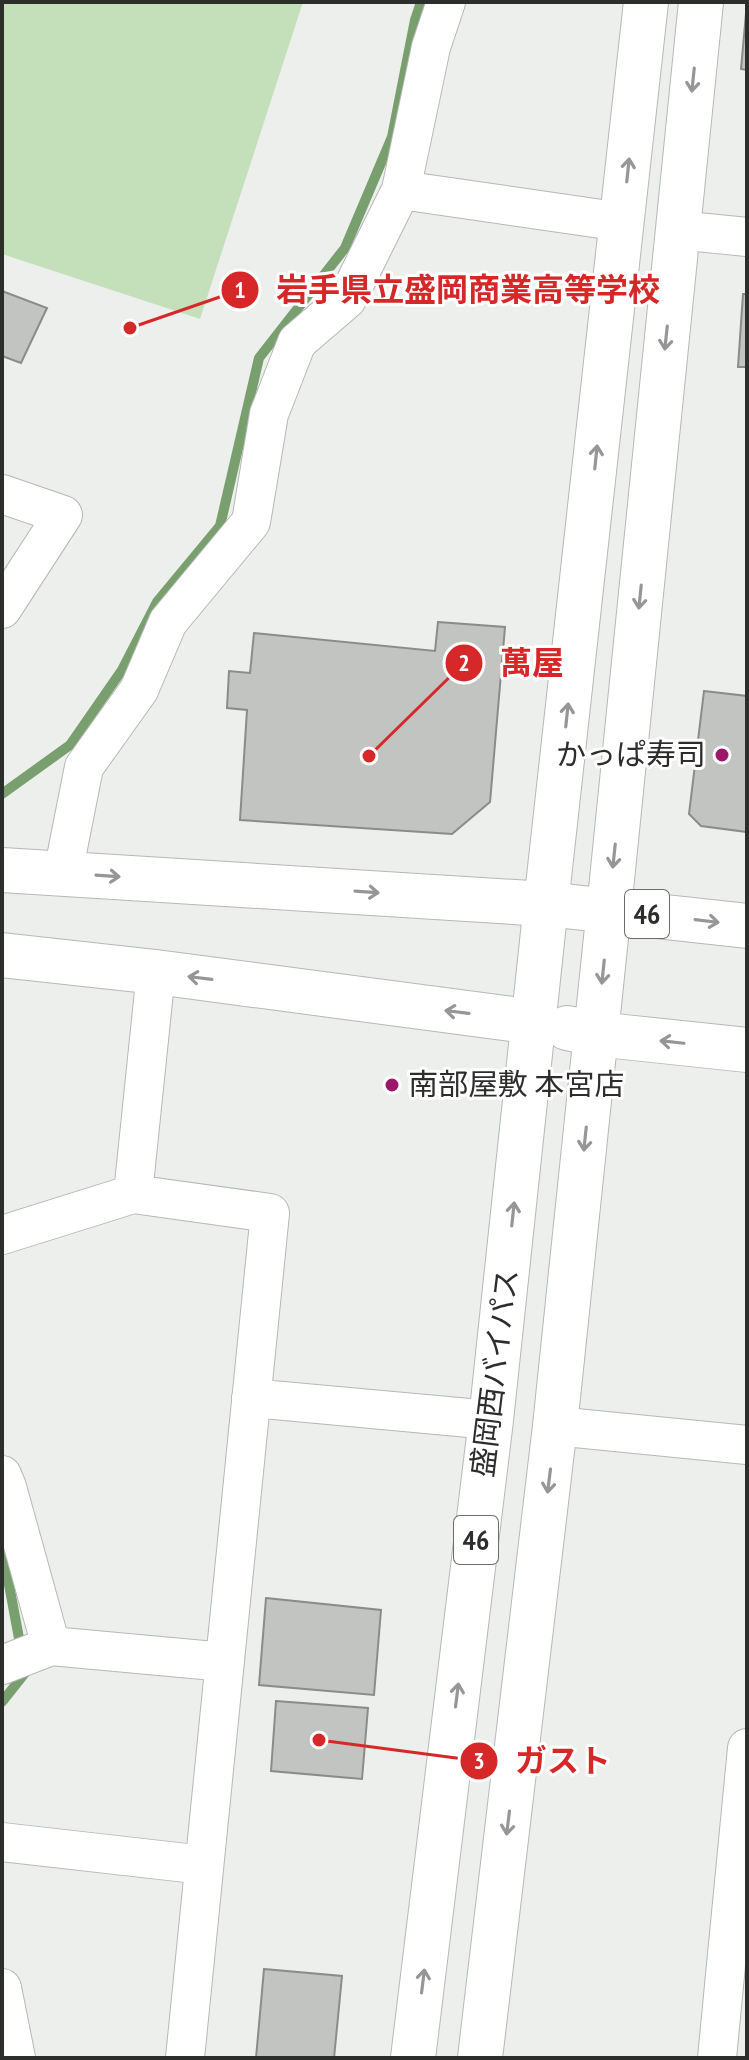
<svg xmlns="http://www.w3.org/2000/svg" width="749" height="2060" font-family="'PT Sans Narrow','Noto Sans JP',sans-serif">
<style>
.green{fill:#c3e0bb}
.lines{fill:none;stroke-linecap:round;stroke-linejoin:round}
.stream{stroke:#799f6e;stroke-width:10}
.building{fill:#c1c4c0;stroke:#898c88;stroke-width:2}
.minor-casing{stroke:#b5b9b5;stroke-width:40}
.tertiary-casing{stroke:#b5b9b5;stroke-width:46}
.trunk-casing{stroke:#b5b9b5;stroke-width:46}
.minor{stroke:#fff;stroke-width:38}
.tertiary{stroke:#fff;stroke-width:44}
.trunk{stroke:#fff;stroke-width:44}
.oneway{stroke:#969696}
.poi-dot{fill:#9b1769;stroke:#fff;stroke-width:3}
.labels{text-anchor:middle;stroke-width:6;stroke-linejoin:round;paint-order:stroke}
.shield{fill:#fff;stroke:#6b6d6b;stroke-width:2}
.shield-label{font-size:28px;font-weight:bold;fill:#2c2e2c}
.poi-label{font-size:30px;fill:#2c2e2c;stroke:#fff;text-anchor:end}
.street-label{font-size:30px;fill:#2c2e2c;stroke:#fff}
.leader{fill:none;stroke:#d62828;stroke-width:3}
.callout-dot{fill:#d62828;stroke:#fff;stroke-width:3}
.mark-label{font-size:24px;text-anchor:middle;font-weight:bold;fill:#fff}
.callout-label{font-size:32px;text-anchor:middle;font-weight:bold;fill:#d62828;stroke:#fff;stroke-width:6;stroke-linejoin:round;paint-order:stroke}
</style>
<rect width="100%" height="100%" fill="#ecefeb"/>
<path class="green" d="M2,2H303L200,319L2,254Z"/>
<g class="lines">
<path class="stream" d="M2,794L70,745L122,670L157,602L220,526L259,358L345,248L392,137L415,20L421,2
M2,1547L21,1649
M2,1702L25,1673V1669"/>
</g>
<path class="building" d="M747,2V70L741,69Z
M2,291L47,308L21,363L2,356Z
M743,294H747V367H738Z
M438,622L505,627L490,802L452,834L240,820L247,710L227,708L229,671L250,673L254,633L435,651Z
M704,691L747,696V832L701,826L689,814Z
M266,1598L381,1610L374,1695L259,1685Z
M276,1701L368,1708L362,1779L271,1771Z
M264,1969L342,1976L334,2058H256Z"/>
<g class="lines">
<defs>
<path id="minor" d="M401,190L622,222
M677,230L747,237
M2,494L63,515L2,609
M63,873L84,767L139,690L168,622L251,522L269,414L297,342L347,299L401,190L431,47L446,2
M156,972L133,1194L270,1213L185,2058
M2,1235L133,1194
M251,1398L491,1420
M555,1426L747,1445
M2,1475L7,1487L51,1646L225,1662
M2,1665L51,1646
M2,1842L204,1865
M2,1988L16,2058
M717,2058L747,1748"/>
<path id="tertiary" d="M2,870L546,904L646,2
M609,909L701,2
M2,955L156,972L535,1022"/>
<path id="trunk" d="M567,1028L596,1034L747,1050
M413,2058L491,1420L546,904L747,926
M480,2058L555,1426L609,909"/>
</defs>
<use href="#minor" class="minor-casing"/>
<use href="#tertiary" class="tertiary-casing"/>
<use href="#trunk" class="trunk-casing"/>
<use href="#minor" class="minor"/>
<use href="#tertiary" class="tertiary"/>
<use href="#trunk" class="trunk"/>
</g>
<defs><path id="oneway-shaft" d="M-6 0H5M1.5-3L5.5 0L1.5 3" fill="none" stroke-width="1.6" stroke-linecap="round" stroke-linejoin="round" transform="scale(2)"/></defs>
<g class="oneway">
<use href="#oneway-shaft" transform="translate(693 80) rotate(96)"/>
<use href="#oneway-shaft" transform="translate(628 170) rotate(-84)"/>
<use href="#oneway-shaft" transform="translate(666 338) rotate(96)"/>
<use href="#oneway-shaft" transform="translate(596 457) rotate(-84)"/>
<use href="#oneway-shaft" transform="translate(640 597) rotate(96)"/>
<use href="#oneway-shaft" transform="translate(567 715) rotate(-84)"/>
<use href="#oneway-shaft" transform="translate(614 856) rotate(96)"/>
<use href="#oneway-shaft" transform="translate(108 876) rotate(4)"/>
<use href="#oneway-shaft" transform="translate(367 892) rotate(4)"/>
<use href="#oneway-shaft" transform="translate(707 921) rotate(7)"/>
<use href="#oneway-shaft" transform="translate(603 972) rotate(96)"/>
<use href="#oneway-shaft" transform="translate(200 978) rotate(-173)"/>
<use href="#oneway-shaft" transform="translate(457 1012) rotate(-173)"/>
<use href="#oneway-shaft" transform="translate(672 1042) rotate(-174)"/>
<use href="#oneway-shaft" transform="translate(585 1139) rotate(96)"/>
<use href="#oneway-shaft" transform="translate(513 1214) rotate(-84)"/>
<use href="#oneway-shaft" transform="translate(549 1481) rotate(97)"/>
<use href="#oneway-shaft" transform="translate(457 1695) rotate(-83)"/>
<use href="#oneway-shaft" transform="translate(508 1823) rotate(97)"/>
<use href="#oneway-shaft" transform="translate(423 1981) rotate(-83)"/>
</g>
<g class="poi-dot">
<circle cx="722" cy="755" r="8"/>
<circle cx="392" cy="1085" r="8"/>
</g>
<g class="labels">
<g class="shield">
<rect x="625" y="890" width="44" height="48" rx="6"/>
<rect x="454" y="1516" width="44" height="48" rx="6"/>
</g>
<g class="shield-label">
<text x="647" y="924">46</text>
<text x="476" y="1550">46</text>
</g>
<g class="poi-label">
<text x="706" y="765">かっぱ寿司</text>
<text x="408" y="1095" text-anchor="start">南部屋敷 本宮店</text>
</g>
<g class="street-label">
<text transform="translate(495 1373) rotate(-83)" y="10">盛岡西バイパス</text>
</g>
</g>
<path class="leader" d="M130 328L240 290M369 756L464 663M319 1740L479 1761"/>
<g class="callout-dot">
<circle cx="130" cy="328" r="8"/>
<circle cx="369" cy="756" r="8"/>
<circle cx="319" cy="1740" r="8"/>
<circle cx="240" cy="290" r="20"/>
<circle cx="464" cy="663" r="20"/>
<circle cx="479" cy="1761" r="20"/>
</g>
<g class="mark-label">
<text x="240" y="298">1</text>
<text x="464" y="671">2</text>
<text x="479" y="1769">3</text>
</g>
<g class="callout-label">
<text x="468" y="301">岩手県立盛岡商業高等学校</text>
<text x="532" y="674">萬屋</text>
<text x="563" y="1772">ガスト</text>
</g>
<rect width="749" height="2060" fill="none" stroke="#2c2e2c" stroke-width="8"/>
</svg>
